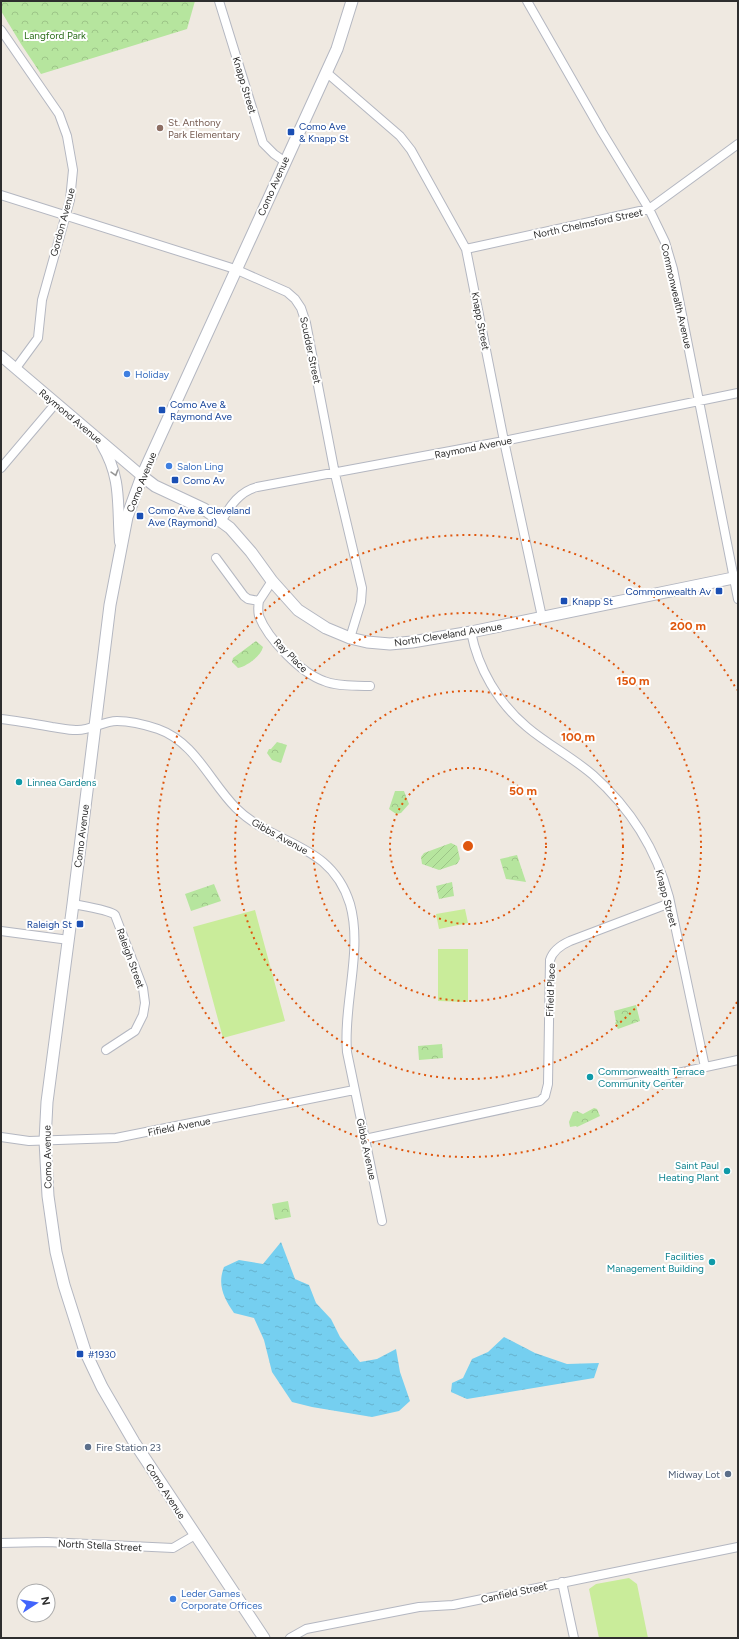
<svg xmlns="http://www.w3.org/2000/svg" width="739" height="1639" font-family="Figtree,sans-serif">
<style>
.park{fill:url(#park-crowns)}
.garden{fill:url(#garden-furrows)}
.pitch{fill:#c9ec9a}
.water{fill:url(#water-ripples)}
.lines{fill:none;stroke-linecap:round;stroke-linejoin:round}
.minor-casing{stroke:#b4b7c1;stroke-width:10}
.tertiary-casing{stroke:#b4b7c1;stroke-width:12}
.secondary-casing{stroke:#b4b7c1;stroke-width:13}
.minor{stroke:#fff;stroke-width:8}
.tertiary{stroke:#fff;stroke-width:10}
.secondary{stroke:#fff;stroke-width:11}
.oneway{stroke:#969696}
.ring{fill:none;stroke:#df570e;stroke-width:2;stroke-dasharray:2 4}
.education-dot{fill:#8d6e63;stroke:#fff;stroke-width:1.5}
.transit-dot{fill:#1a4fb4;stroke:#fff;stroke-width:1.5}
.shop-dot{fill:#3f7fe0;stroke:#fff;stroke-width:1.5}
.culture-dot{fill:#0f9aa8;stroke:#fff;stroke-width:1.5}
.service-dot{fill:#5c6f8a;stroke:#fff;stroke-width:1.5}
.labels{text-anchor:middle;stroke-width:4;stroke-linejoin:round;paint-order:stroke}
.park-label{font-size:10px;fill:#2c6e1b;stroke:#fff}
.street-label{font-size:10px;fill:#2e2e2e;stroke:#fff}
.education-label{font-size:10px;fill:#785e54;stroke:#fff;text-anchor:start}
.transit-label{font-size:10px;fill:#164399;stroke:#fff;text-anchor:start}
.shop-label{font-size:10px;fill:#366cbe;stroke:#fff;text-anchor:start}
.culture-label{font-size:10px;fill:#0d838f;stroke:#fff;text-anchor:start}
.service-label{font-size:10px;fill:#4e5e75;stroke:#fff;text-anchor:start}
.centre{fill:#df570e;stroke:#fff;stroke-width:2}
.ring-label{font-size:12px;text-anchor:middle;font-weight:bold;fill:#df570e;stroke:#fff;stroke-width:4;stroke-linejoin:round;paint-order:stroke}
</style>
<defs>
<pattern id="park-crowns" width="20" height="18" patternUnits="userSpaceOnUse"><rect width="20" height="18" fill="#b6e59e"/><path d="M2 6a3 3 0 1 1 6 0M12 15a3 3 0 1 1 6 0" fill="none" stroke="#9dc588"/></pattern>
<pattern id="garden-furrows" width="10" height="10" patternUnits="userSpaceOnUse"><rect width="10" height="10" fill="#b6e59e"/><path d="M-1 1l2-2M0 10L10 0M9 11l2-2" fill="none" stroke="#9dc588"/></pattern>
<pattern id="water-ripples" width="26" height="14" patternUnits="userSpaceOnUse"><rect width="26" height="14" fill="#75cff0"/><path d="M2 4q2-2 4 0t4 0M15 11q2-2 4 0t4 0" fill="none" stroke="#66b2ce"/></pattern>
</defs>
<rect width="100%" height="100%" fill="#efe9e1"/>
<path class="park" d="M1,1H195L187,29L41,74L21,44L1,11Z
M256,641L263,647C261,656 247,666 238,668L232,662L233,658Z
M277,742L287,745L281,763L272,760L267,753L269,749H271Z
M395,791H404L409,804L401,813L396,814L389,809Z
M517,855L526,882L506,879L500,859Z
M214,884L221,901L191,911L185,894Z
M636,1005L640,1021L618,1029L615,1023L616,1022L614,1011Z
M442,1044L443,1058L419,1060L418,1046Z
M594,1108L597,1109L600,1116L577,1127L576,1126L570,1127L569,1122L573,1112L577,1111L583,1114Z
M288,1201L291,1217L275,1220L272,1204Z"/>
<path class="garden" d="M451,843L457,846L460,859L457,864L439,870L422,864L421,857L424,853Z
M452,882L454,896L439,899L436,886Z"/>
<path class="pitch" d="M465,909L468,923L439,929L436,914Z
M255,910L285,1021L223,1038L193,927Z
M438,949H468V1002L438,1001Z
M629,1578L637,1584L648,1638H599L589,1589L596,1584Z"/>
<path class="water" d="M281,1242L295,1279L309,1285L316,1303L331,1319L340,1337L360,1362L377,1359L396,1349L400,1372L410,1401L399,1411L372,1417L312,1407L292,1402L272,1372L264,1340L254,1318L234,1313C224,1298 217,1285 224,1267L239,1260L263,1264Z
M504,1337L535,1353L567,1364L599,1363L594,1378L467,1399L451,1392L452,1383L463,1378L472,1359L488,1352Z"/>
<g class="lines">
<defs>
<path id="minor" d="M219,1L263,143L274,154L284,161
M527,1L602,132L649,209L665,242L673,269L738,599
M1,30L59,114L67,136L73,170L70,200L42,300L38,338L16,368
M326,72L400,136L411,150L466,249L504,441L542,617
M1,195L235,269L287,292L295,299L301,308L306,323L335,474L362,588L361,602L350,638
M466,249L649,209L738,144
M1,468L56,403
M222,520C230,506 240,491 257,487L504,441L738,393
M216,558L244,596L248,599L259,601C258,606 258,611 259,616C268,639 301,673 324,681C338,687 355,685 370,686
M259,601L272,581
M471,632C478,668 498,703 527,727C547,744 572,757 593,775C630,808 656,849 669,897L705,1067
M1,719C18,721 35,724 52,727C60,728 68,730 76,730C90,731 103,721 117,721C130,721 146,725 158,729C195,742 210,782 236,808C274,846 331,842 350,904C363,950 343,1004 347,1052L382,1221
M73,904C83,906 110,910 115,915L143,988L145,1003L143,1015L135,1031L106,1050
M1,931L69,940
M627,1084L738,1060
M1,1137L29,1141L116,1138L354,1090
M365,1139L540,1101L545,1096L548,1084L550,960C553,950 561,945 570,941L670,903
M1,1543L47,1542L173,1548L195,1535
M562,1582L574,1638
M290,1638L306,1629L419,1607L453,1605L738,1547"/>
<path id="tertiary" d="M1,356L142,476
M102,445C122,479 117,504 120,542"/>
<path id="secondary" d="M142,476L155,486L204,509L230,528L251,552L272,581L298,610L326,628L350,638L367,642L390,644L412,642L471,632L738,577
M264,1638L134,1442L102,1387L85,1351L64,1285L56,1252L48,1196L45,1141L47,1102L73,904L110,605L127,517L142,476L337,49L352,1"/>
</defs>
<use href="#minor" class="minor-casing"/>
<use href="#tertiary" class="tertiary-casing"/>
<use href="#secondary" class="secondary-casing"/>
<use href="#minor" class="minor"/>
<use href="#tertiary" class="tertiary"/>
<use href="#secondary" class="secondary"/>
</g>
<defs><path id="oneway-chevron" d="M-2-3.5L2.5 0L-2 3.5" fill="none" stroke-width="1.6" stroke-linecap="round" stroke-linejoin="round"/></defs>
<use class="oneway" href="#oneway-chevron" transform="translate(115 473) rotate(73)"/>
<g class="ring">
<circle cx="468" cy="846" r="78"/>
<circle cx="468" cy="846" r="155"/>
<circle cx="468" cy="846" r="233"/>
<path d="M737 1002A311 311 0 1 1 737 690"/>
</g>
<circle class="education-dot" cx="160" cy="128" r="4"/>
<g class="transit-dot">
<rect x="287" y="128" width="8" height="8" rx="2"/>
<rect x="158" y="406" width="8" height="8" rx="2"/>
<rect x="171" y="476" width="8" height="8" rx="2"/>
<rect x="136" y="512" width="8" height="8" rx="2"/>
<rect x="715" y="587" width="8" height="8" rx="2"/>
<rect x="560" y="597" width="8" height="8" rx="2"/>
<rect x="76" y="920" width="8" height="8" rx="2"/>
<rect x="76" y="1350" width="8" height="8" rx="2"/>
</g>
<g class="shop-dot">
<circle cx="127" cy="374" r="4"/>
<circle cx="169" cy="466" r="4"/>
<circle cx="173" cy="1599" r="4"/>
</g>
<g class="culture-dot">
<circle cx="19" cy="782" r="4"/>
<circle cx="590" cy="1077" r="4"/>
<circle cx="727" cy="1171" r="4"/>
<circle cx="712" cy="1262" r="4"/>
</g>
<g class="service-dot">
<circle cx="88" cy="1447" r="4"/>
<circle cx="728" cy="1474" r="4"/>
</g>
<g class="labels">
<g class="park-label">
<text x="55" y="39">Langford Park</text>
</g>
<g class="street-label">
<text transform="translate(245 85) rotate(73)" y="4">Knapp Street</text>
<text transform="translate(273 186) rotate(-66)" y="4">Como Avenue</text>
<text transform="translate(62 222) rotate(-75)" y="4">Gordon Avenue</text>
<text transform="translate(588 223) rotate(-12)" y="4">North Chelmsford Street</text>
<text transform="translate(677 296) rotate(77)" y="4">Commonwealth Avenue</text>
<text transform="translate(481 321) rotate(79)" y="4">Knapp Street</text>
<text transform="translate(311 350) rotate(78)" y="4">Scudder Street</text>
<text transform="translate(71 416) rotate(40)" y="4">Raymond Avenue</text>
<text transform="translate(473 447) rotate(-11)" y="4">Raymond Avenue</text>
<text transform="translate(141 482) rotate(-68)" y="4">Como Avenue</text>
<text transform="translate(448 634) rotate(-9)" y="4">North Cleveland Avenue</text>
<text transform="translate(291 655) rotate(45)" y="4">Ray Place</text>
<text transform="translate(81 836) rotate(-83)" y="4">Como Avenue</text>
<text transform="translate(280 836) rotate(29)" y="4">Gibbs Avenue</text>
<text transform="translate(667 898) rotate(75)" y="4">Knapp Street</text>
<text transform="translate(131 958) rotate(70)" y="4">Raleigh Street</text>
<text transform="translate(550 990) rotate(-88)" y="4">Fifield Place</text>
<text transform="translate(179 1126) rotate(-11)" y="4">Fifield Avenue</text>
<text transform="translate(367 1149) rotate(78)" y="4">Gibbs Avenue</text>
<text transform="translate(47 1157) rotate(-91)" y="4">Como Avenue</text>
<text transform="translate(166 1491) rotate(57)" y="4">Como Avenue</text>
<text transform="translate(100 1545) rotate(3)" y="4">North Stella Street</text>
<text transform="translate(514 1592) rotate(-12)" y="4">Canfield Street</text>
</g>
<g class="education-label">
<text x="168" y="126">St. Anthony<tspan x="168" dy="12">Park Elementary</tspan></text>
</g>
<g class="transit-label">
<text x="299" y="130">Como Ave<tspan x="299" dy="12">&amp; Knapp St</tspan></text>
<text x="170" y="408">Como Ave &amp;<tspan x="170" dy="12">Raymond Ave</tspan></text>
<text x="183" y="484">Como Av</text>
<text x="148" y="514">Como Ave &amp; Cleveland<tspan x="148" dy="12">Ave (Raymond)</tspan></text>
<text x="711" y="595" text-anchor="end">Commonwealth Av</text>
<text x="572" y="605">Knapp St</text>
<text x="72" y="928" text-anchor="end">Raleigh St</text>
<text x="88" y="1358">#1930</text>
</g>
<g class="shop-label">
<text x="135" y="378">Holiday</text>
<text x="177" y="470">Salon Ling</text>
<text x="181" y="1597">Leder Games<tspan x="181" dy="12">Corporate Offices</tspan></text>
</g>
<g class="culture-label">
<text x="27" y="786">Linnea Gardens</text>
<text x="598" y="1075">Commonwealth Terrace<tspan x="598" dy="12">Community Center</tspan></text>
<text x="719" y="1169" text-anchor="end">Saint Paul<tspan x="719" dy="12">Heating Plant</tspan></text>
<text x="704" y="1260" text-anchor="end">Facilities<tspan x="704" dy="12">Management Building</tspan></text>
</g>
<g class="service-label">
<text x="96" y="1451">Fire Station 23</text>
<text x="720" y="1478" text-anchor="end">Midway Lot</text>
</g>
</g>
<circle cx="468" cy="846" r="6" class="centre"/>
<g class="ring-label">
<text x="688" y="630">200 m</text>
<text x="633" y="685">150 m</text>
<text x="578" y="741">100 m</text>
<text x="523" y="795">50 m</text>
</g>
<rect width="739" height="1639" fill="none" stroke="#2e2e2e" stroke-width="4"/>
<g transform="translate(36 1603) rotate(78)"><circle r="19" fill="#ffffff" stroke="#ababab"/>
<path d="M0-3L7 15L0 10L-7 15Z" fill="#4264fb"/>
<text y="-6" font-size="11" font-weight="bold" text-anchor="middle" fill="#2e2e2e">N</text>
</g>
</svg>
